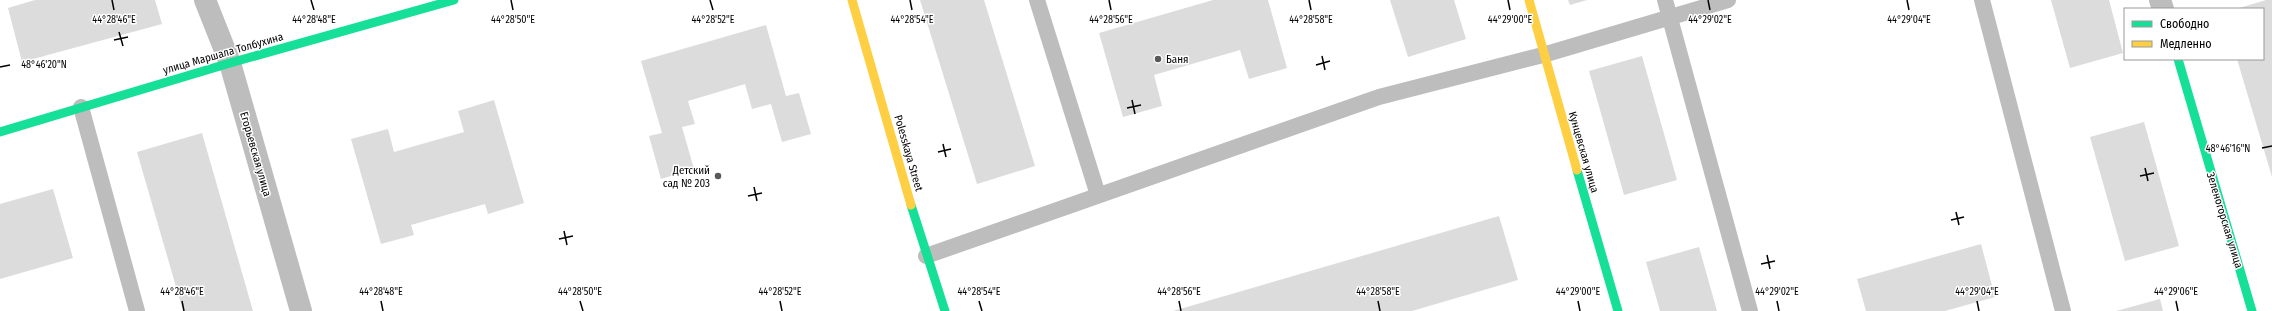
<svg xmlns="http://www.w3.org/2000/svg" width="2272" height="311" font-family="'Fira Sans Condensed',sans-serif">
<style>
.building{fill:#dcdcdc}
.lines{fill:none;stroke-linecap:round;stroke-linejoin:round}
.lane{stroke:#bdbdbd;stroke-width:16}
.street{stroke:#bdbdbd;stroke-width:22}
.fast{stroke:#16e098;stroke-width:9}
.slow{stroke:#ffcf43;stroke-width:9}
.ticks{fill:none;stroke:#000;stroke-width:1.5}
.poi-dot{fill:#595959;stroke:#fff;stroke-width:1.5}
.labels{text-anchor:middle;stroke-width:3;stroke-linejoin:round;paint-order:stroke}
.street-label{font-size:11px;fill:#000;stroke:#fff}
.poi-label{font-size:11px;fill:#000;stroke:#fff;text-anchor:start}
.ticks-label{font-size:10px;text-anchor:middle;fill:#000;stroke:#fff;stroke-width:3;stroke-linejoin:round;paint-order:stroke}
</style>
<rect width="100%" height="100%" fill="#fff"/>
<path class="building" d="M35,0H155L162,24L22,62L8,8Z
M920,0H984L1035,166L977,184Z
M1213,0H1268L1287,68L1249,79L1240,50L1154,75L1162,106L1123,117L1099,33Z
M1390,0H1454L1466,39L1408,57Z
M1568,0H1587L1570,5Z
M2051,0H2109L2123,53L2070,68Z
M2266,0H2272V177L2237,59H2263V9H2236Z
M766,25L786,96L799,93L811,134L782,142L771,104L752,109L745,84L688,101L695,124L682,127L694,169L661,179L649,136L662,133L641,61Z
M1642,56L1677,180L1624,195L1589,71Z
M494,100L524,203L488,214L485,204L411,225L414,235L381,244L351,139L388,129L394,152L464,132L458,111Z
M2144,122L2179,246L2125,261L2090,137Z
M202,133L253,311H183L137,152Z
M53,189L73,258L0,279V204Z
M1499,216L1518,280L1412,311H1173Z
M1981,244L1995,297L1945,311H1866L1857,279Z
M1699,247L1717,311H1660L1646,262Z
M2160,299L2163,311H2116Z"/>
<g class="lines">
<path class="lane" d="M1037,0L1098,195
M1665,0L1750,311
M1982,0L2063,311
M81,107L137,311
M926,256L1379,97L1543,55L1728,0"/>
<path class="street" d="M205,0L230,63L301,311
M2160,0L2163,9"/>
<path class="fast" d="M2178,59L2252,311
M0,132L230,63L454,0
M1577,170L1618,311
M911,205L945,311"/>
<path class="slow" d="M852,0L911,205
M1529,0L1577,170"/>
</g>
<path class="ticks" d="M112,0L114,10M311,0L314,10M511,0L513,10M710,0L713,10M910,0L912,10M1109,0L1111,10M1309,0L1311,10M1508,0L1510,10M1708,0L1710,10M1907,0L1909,10M119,32L123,46M114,40L128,37M1322,56L1325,70M1316,65L1330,61M0,67L10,65M1132,100L1135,114M1127,108L1141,105M943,144L946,157M2262,148L2272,146M938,152L951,149M2145,168L2148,181M2140,176L2154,173M754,187L757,201M748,196L762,193M1956,212L1959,225M1951,220L1964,217M564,231L567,245M559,239L573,236M1767,255L1770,269M1761,264L1775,261M182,301L184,311M381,301L383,311M580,301L583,311M780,301L782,311M979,301L982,311M1179,301L1181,311M1378,301L1380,311M1578,301L1580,311M1777,301L1779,311M1977,301L1979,311M2176,301L2178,311"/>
<g class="poi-dot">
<circle cx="1158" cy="59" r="4"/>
<circle cx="718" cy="176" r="4"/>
</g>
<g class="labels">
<g class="street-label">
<text transform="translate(223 53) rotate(-16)" y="4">улица Маршала Толбухина</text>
<text transform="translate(1584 152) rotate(74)" y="4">Кунцевская улица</text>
<text transform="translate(909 153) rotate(74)" y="4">Polesskaya Street</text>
<text transform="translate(256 154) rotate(74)" y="4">Егорьевская улица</text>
<text transform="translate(2225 220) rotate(73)" y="4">Зеленогорская улица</text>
</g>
<g class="poi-label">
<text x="1166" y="63">Баня</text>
<text x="710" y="174" text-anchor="end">Детский<tspan x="710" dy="13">сад № 203</tspan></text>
</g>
</g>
<g class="ticks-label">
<text x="114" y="23">44°28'46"E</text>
<text x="314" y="23">44°28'48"E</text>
<text x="513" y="23">44°28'50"E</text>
<text x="713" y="23">44°28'52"E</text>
<text x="912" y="23">44°28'54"E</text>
<text x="1111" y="23">44°28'56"E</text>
<text x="1311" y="23">44°28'58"E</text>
<text x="1510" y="23">44°29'00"E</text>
<text x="1710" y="23">44°29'02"E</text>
<text x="1909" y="23">44°29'04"E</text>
<text x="44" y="68">48°46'20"N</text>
<text x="2228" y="152">48°46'16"N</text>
<text x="182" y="295">44°28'46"E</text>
<text x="381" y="295">44°28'48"E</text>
<text x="580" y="295">44°28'50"E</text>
<text x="780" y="295">44°28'52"E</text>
<text x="979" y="295">44°28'54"E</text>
<text x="1179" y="295">44°28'56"E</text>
<text x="1378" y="295">44°28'58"E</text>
<text x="1578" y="295">44°29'00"E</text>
<text x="1777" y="295">44°29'02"E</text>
<text x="1977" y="295">44°29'04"E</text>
<text x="2176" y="295">44°29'06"E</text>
</g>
<rect x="2124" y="8" width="140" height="52" fill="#ffffff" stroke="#999999"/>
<rect x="2132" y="21" width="20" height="6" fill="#16e098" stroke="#999999"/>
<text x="2160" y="28" font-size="12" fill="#000000">Свободно</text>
<rect x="2132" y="41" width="20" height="6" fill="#ffcf43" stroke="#999999"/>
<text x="2160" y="48" font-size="12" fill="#000000">Медленно</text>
</svg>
